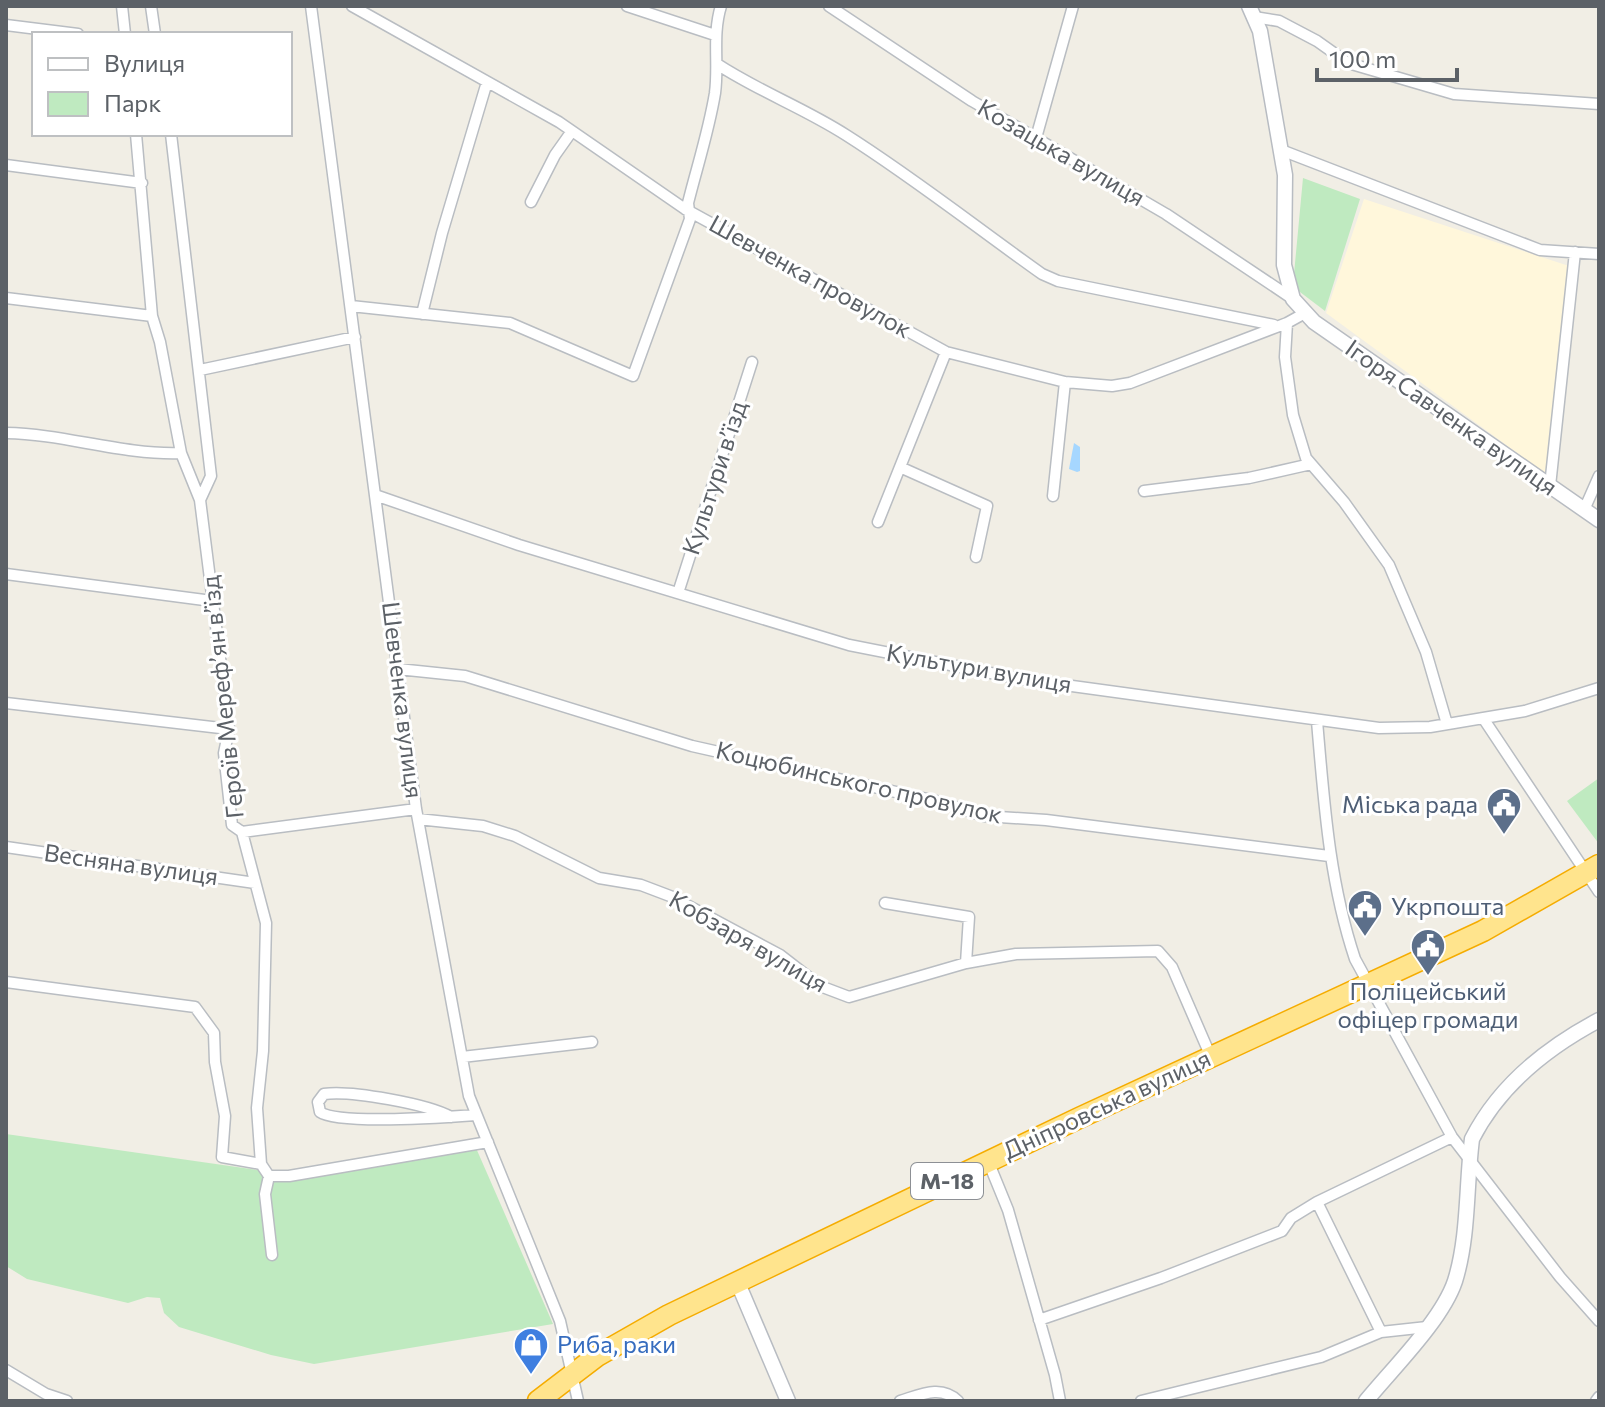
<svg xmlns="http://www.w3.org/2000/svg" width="1605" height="1407" font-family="Commissioner,sans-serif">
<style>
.commercial{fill:#fff7db}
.green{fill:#bfeac0}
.water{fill:#a6d7ff}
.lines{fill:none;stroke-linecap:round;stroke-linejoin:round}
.street-casing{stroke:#b9bdc2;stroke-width:13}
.secondary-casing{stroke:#b8bcc2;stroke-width:17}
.highway-casing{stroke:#f5ac00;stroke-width:23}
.street{stroke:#fff;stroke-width:10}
.secondary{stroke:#fff;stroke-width:14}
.highway{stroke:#ffe48d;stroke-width:20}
.labels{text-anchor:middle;stroke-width:6;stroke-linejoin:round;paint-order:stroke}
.shield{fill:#fff;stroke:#8d9095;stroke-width:2}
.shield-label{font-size:22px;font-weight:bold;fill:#5c6167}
.street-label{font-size:24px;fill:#5c6167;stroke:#fff}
.service-label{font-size:24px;fill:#4e5e75;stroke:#fff;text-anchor:end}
.shop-label{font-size:24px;fill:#366cbe;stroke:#fff;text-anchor:start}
</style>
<rect width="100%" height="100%" fill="#f1eee5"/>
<path class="commercial" d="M1364,199L1569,266L1547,475L1326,313Z"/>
<path class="green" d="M1303,178L1360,199L1325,311L1296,289L1294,274Z
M1599,778V844L1567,801Z
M6,1134L258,1170L268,1183L476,1148L553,1324L314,1364L271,1355L179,1327L164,1313L160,1298L147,1297L128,1303L27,1279L6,1266Z"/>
<path class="water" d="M1074,443L1080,447V471L1077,472L1069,469Z"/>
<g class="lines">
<defs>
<path id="street" d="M122,6L125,34
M151,6L155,34
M311,6L416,809L469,1096L560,1321L578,1401
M352,6L559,122L685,209L946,352L1065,382L1112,386L1130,383L1287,323L1305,313
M627,6L715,35
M829,6L972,101L1166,214L1293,299
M1254,17L1279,21L1317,41L1348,63L1454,94L1599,104
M6,25L78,34
M717,64C758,91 804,108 846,135C914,178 977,228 1042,274L1058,281L1274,325
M136,134L152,316L160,342L181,453L200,500
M171,134L211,476L200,500L229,729L224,753L232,825L242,832L266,923L263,1051L257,1108L261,1164L269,1176H289L488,1142
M1036,138L1073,6
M1281,150L1540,250L1599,254
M6,165L142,183
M531,202L555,155L572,131
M6,298L152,316
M351,306L510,323L633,376L690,219L688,203C697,167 709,130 715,93C719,64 712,35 721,6
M422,314L442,233L487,82
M1287,323L1285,357L1293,415L1306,458L1344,502L1389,565L1426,652L1447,724
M200,370L355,337
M6,433C65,434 121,455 181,453
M902,468L987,506L976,557
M1550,486L1575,252
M1144,491L1249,478L1311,464
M375,495L519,545L849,645L1021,679L1379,728L1430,727L1525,711L1599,688
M1053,496L1065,382
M1584,510L1599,476
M878,522L946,352
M6,574L212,601
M678,593L752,362
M398,669L465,676L692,746L936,801L984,816L1046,820L1329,856
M6,703L229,729
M1483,718L1599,892
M1317,721C1324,802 1329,881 1355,959L1452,1137L1560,1277L1599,1321
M418,819L483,826L515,836L599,878L641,885L670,896L780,955L820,986L849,997L966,963L1016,954L1158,951L1172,967L1211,1057
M242,832L416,809
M6,847L255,883
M885,903L969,917L966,963
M6,982L195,1007L214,1033L215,1062L225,1116L222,1157L261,1164
M462,1057L592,1042
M451,1117C428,1104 350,1090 324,1094L318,1102L320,1112C338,1125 449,1117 476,1115
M988,1161L1008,1210L1055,1375L1060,1401
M269,1176L265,1194L272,1255
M1039,1320L1161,1278L1282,1231L1291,1218L1317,1202
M1381,1332L1317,1202L1452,1137
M6,1370L46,1394L67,1401
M900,1401C920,1395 941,1384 958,1401
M1141,1401L1321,1357L1381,1332L1427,1327
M1596,1401L1599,1397"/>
<path id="secondary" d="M1249,6L1260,31L1285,175L1284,265L1293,299L1314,322L1599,520
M737,1281L788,1401
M1366,1401C1393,1368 1442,1320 1455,1281C1469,1236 1466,1185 1472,1139C1499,1086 1548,1047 1599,1020"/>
<path id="highway" d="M538,1401L597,1356L669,1315L1079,1118L1483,931L1599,865"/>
</defs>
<use href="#street" class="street-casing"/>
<use href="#secondary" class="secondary-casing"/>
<use href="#highway" class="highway-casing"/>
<use href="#street" class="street"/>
<use href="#secondary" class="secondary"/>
<use href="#highway" class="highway"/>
</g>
<defs>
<symbol id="civic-pin" viewBox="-11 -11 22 30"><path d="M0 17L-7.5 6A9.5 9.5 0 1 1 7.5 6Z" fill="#5c6f8a" stroke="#fff"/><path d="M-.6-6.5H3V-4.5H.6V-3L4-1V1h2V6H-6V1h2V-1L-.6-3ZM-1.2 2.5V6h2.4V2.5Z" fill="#fff"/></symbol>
<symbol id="shop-pin" viewBox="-11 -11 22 30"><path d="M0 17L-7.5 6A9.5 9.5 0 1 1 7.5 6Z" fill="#3f7fe0" stroke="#fff"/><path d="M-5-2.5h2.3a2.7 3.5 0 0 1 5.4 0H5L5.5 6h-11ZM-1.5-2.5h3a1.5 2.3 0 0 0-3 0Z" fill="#fff"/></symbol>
</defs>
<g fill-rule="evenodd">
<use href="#civic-pin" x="1484" y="785" width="40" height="54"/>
<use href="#civic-pin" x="1345" y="887" width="40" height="54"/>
<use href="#civic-pin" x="1408" y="926" width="40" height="54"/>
<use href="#shop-pin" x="511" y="1325" width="40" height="54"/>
</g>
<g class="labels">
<rect class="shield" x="911" y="1163" width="72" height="36" rx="6"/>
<g class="shield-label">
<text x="947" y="1189">М-18</text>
</g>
<g class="street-label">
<text transform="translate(1061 153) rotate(30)" y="8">Козацька вулиця</text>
<text transform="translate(810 277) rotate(29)" y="8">Шевченка провулок</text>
<text transform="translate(1451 418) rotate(35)" y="8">Ігоря Савченка вулиця</text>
<text transform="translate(715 478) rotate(-72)" y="8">Культури в’їзд</text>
<text transform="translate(979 669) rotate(10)" y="8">Культури вулиця</text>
<text transform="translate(223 697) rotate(-96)" y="8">Героїв Мерефʼян вʼїзд</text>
<text transform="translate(402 700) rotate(83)" y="8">Шевченка вулиця</text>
<text transform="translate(859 783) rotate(13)" y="8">Коцюбинського провулок</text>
<text transform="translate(131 865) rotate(8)" y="8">Весняна вулиця</text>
<text transform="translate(748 942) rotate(30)" y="8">Кобзаря вулиця</text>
<text transform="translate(1107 1105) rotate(-25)" y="8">Дніпровська вулиця</text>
</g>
<g class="service-label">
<text x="1478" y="813">Міська рада</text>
<text x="1391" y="915" text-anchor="start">Укрпошта</text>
<text x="1428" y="1000" text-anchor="middle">Поліцейський<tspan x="1428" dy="28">офіцер громади</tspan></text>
</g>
<g class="shop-label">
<text x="557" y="1353">Риба, раки</text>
</g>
</g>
<rect width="1605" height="1407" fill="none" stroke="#5c6167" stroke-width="16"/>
<rect x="32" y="32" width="260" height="104" fill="#ffffff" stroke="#bec0c2" stroke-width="2"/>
<rect x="48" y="58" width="40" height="12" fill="#ffffff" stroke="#bec0c2" stroke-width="2"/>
<text x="104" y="72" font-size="24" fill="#5c6167">Вулиця</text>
<rect x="48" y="92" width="40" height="24" fill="#bfeac0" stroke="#bec0c2" stroke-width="2"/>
<text x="104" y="112" font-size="24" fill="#5c6167">Парк</text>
<path d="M1317 68v12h140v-12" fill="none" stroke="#5c6167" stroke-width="4"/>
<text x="1329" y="68" font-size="24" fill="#5c6167" stroke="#ffffff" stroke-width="6" paint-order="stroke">100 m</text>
</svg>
